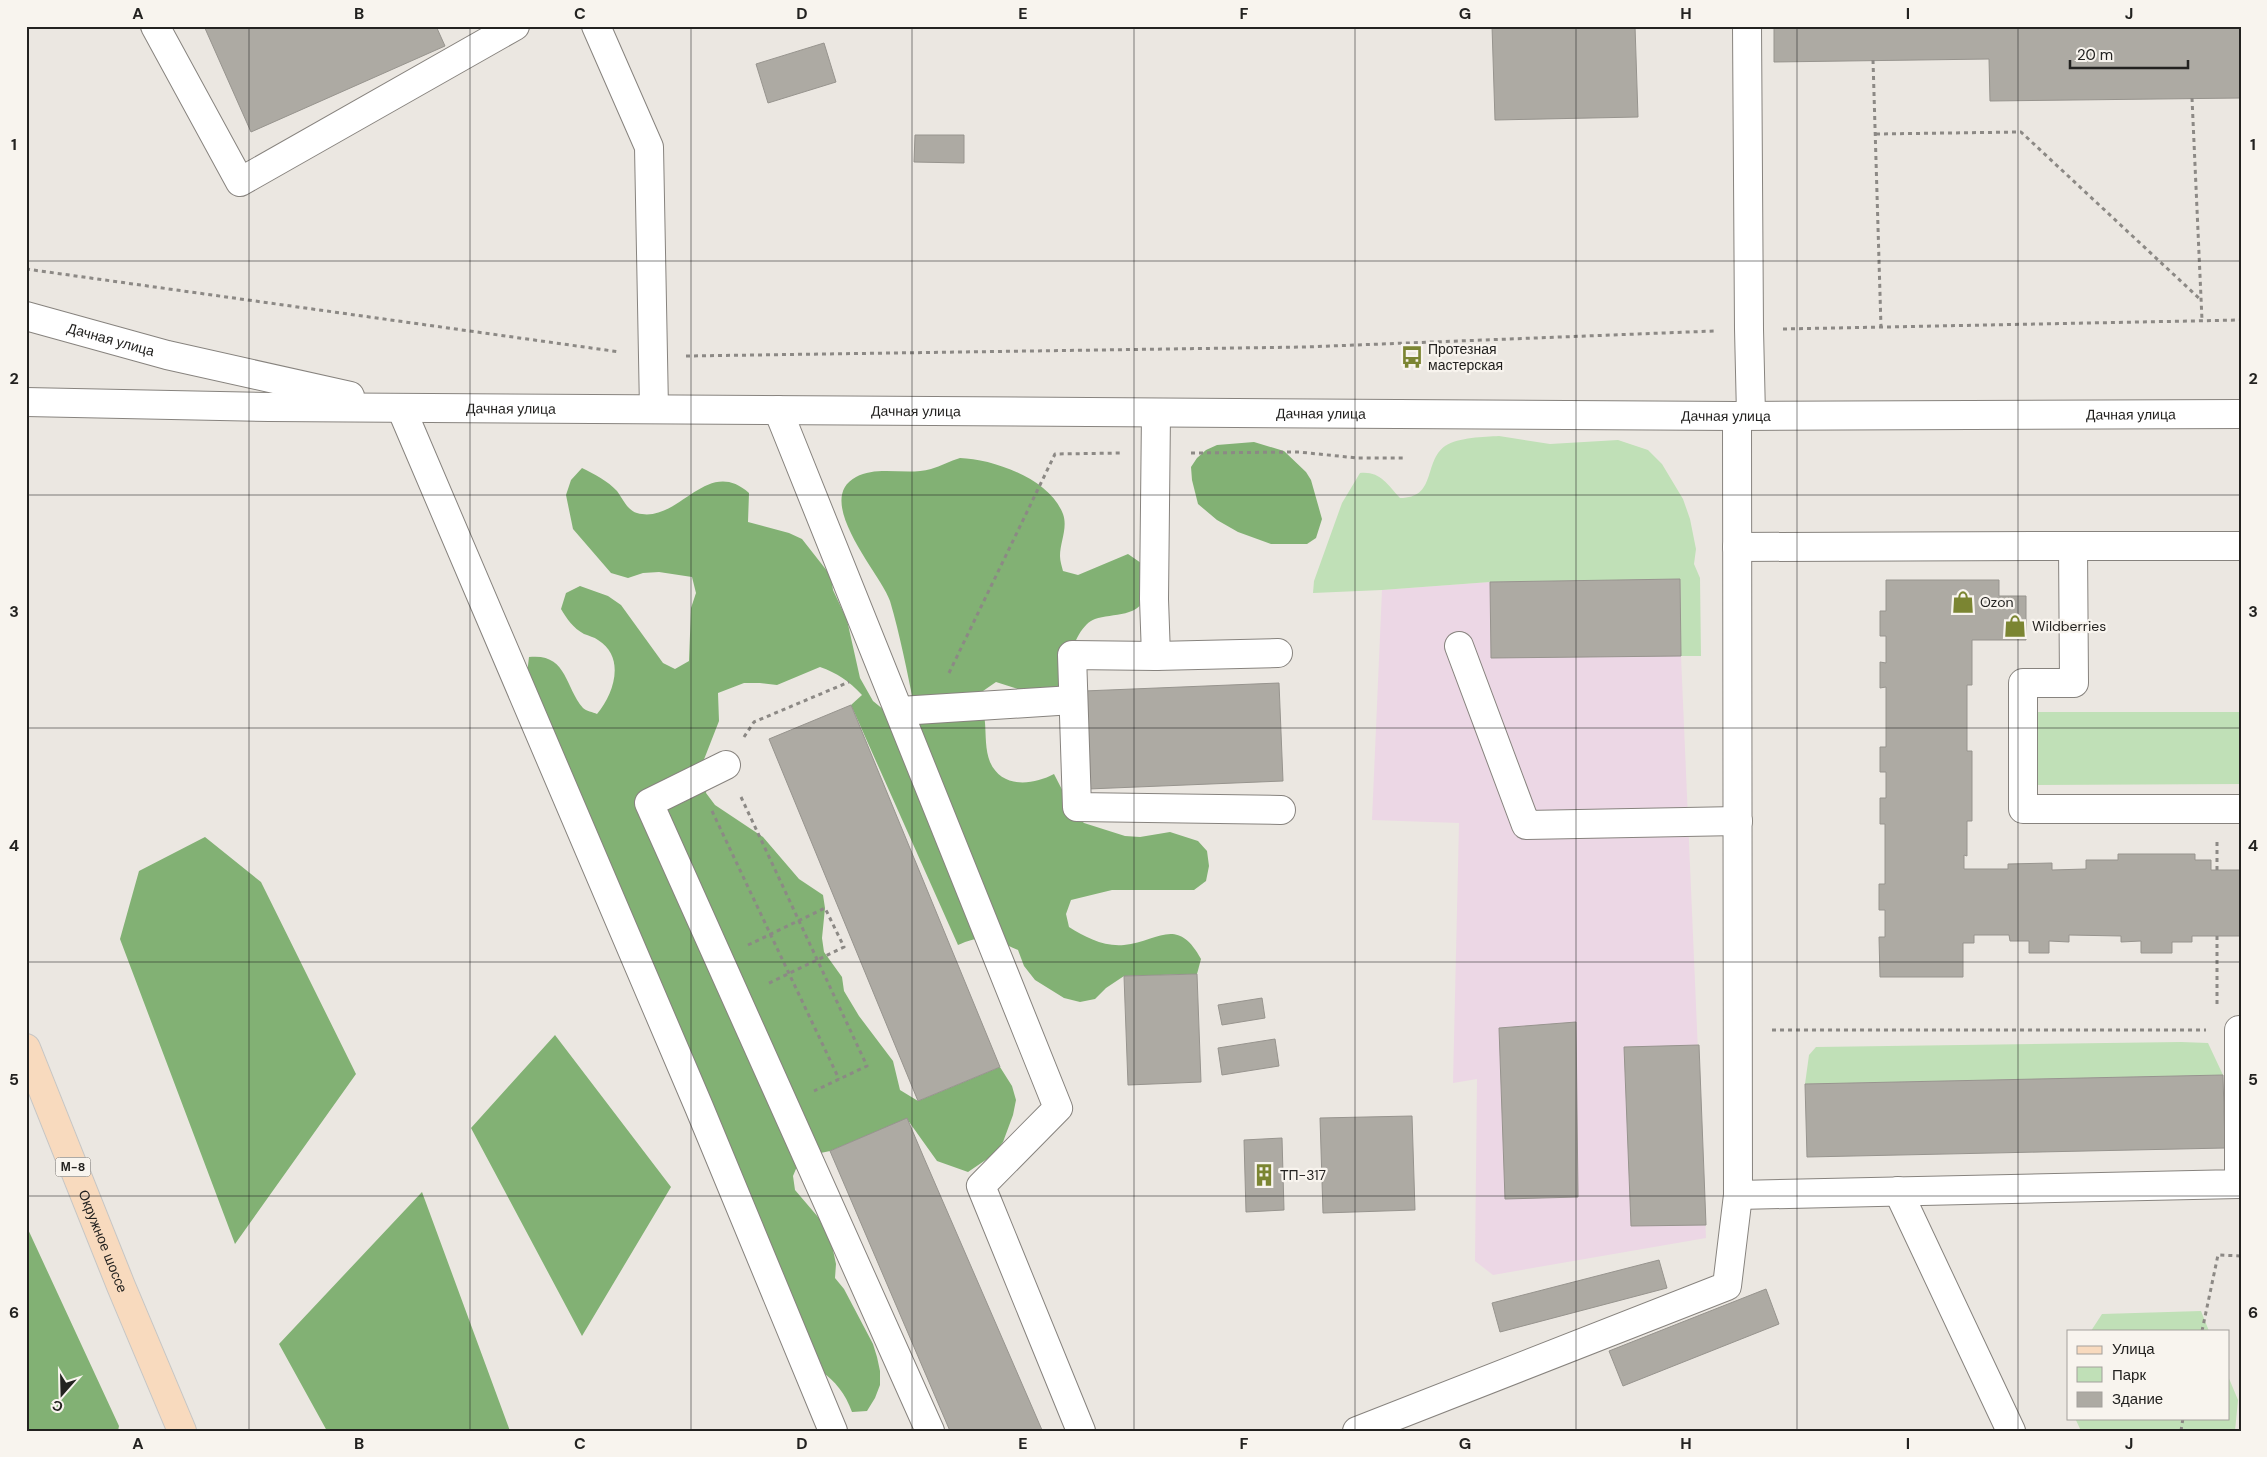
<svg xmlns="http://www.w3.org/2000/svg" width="2267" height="1457" font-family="'DM Sans',sans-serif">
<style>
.industrial{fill:#ecd7e5}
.green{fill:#c0e0b7}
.forest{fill:#82b174}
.building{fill:#adaaa3;stroke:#97948e}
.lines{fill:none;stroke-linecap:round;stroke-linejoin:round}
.minor-casing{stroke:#87837e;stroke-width:30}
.major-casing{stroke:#c6c6c5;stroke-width:30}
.path{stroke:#8c8985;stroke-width:3;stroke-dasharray:4 4;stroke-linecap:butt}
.minor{stroke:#fff;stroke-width:28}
.major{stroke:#f8dabe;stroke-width:28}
.grid{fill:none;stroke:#232220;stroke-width:1;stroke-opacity:0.55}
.labels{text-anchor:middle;stroke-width:4.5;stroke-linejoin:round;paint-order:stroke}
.shield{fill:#f8f4ee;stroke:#63615e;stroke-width:1}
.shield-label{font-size:12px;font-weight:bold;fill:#232220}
.street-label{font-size:14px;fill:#232220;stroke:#f8f4ee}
.poi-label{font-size:14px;fill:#232220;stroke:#f8f4ee;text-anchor:start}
.neatline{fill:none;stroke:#232220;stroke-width:2}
.grid-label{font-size:16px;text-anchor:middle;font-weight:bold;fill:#232220}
</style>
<rect width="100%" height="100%" fill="#ebe7e1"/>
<path class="industrial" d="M1680,579L1681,656L1706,1238L1493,1275L1475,1261L1477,1079L1453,1083L1459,823L1372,820L1382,590L1490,582Z"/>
<path class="green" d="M1499,436L1550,444L1618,440L1648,450L1662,464L1683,499L1690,519L1696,549L1694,564L1700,578L1701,656H1681L1680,579L1490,582L1382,590L1313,593L1314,581L1342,503L1360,473C1380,471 1387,484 1400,498C1437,498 1423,462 1445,446C1459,437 1484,437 1499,436Z
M2038,712H2241V784L2038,785Z
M2181,1042L2208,1043L2223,1075L1805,1084L1809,1055L1816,1047Z
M2201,1311L2209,1331H2091L2102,1314Z
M2228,1376L2238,1400L2235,1431H2081L2075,1418H2228Z"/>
<path class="forest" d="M1254,442L1284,451L1306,472L1311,480L1322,519L1316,538L1307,544H1271L1238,532L1217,520L1198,504L1192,480L1191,467L1197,458L1206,450L1217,445Z
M960,458C993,459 1050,479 1063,514C1068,528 1060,542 1060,556C1060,561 1062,567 1063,571L1078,575L1128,554L1141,563C1142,571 1147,584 1146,593C1142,618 1112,613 1095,619C1083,623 1072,644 1072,656C1073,669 1078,682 1080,694L1027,692L996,682L983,691C983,702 984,712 985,723C986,735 985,750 990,762C1002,789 1033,785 1054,774L1074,813L1084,823L1125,836L1140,837L1170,832L1198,841L1207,851L1209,866L1206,881L1194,890H1112L1071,900L1066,914L1069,927C1085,937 1104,947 1124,945C1158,942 1177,915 1201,959L1197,974L1124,976L1106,988L1095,999L1080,1002L1064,998L1035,980L1024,966L1018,950C994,939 984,933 958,945L851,705L862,695C849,681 837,673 820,667L777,685L760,683H744L718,693L719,721L703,762L708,777L706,793L715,805L763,837L799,879L823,895L825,908L822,938L824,952L842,977L844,991L859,1016L893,1061L900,1090L918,1101L1000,1067L1012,1086L1016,1100L1013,1115L1003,1142L993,1155L968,1172L937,1161L907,1119L830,1151L811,1155L798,1164L793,1176L795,1190L824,1224L830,1236L836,1264L835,1278L844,1289L873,1344L877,1357L880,1371V1385L875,1398L867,1411L852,1412C845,1393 836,1382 820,1370L527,674L529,657C567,653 564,685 583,708C586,711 593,712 597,714C614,694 626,657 598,640C594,637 589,636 584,634C573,628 567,619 561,609L566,593L580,586L608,596L621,605L663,663L675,669L689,661L691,608L696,593L692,577L659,572L643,573L628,578L611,573L573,529L566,495L571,480L582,468C594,474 608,481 617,491C623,499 627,510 637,513C679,525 706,455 749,493L748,522L789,533L802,539L831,576L833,590L847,620L860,678L873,701L884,710L914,705C907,671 900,635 890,601C881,574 812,500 856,477C878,465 907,476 931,469C941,466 950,461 960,458Z
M205,837L261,882L356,1074L235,1244L120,939L139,871Z
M555,1035L671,1187L582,1336L471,1128Z
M422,1192L510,1431H327L279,1344Z
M26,1225L119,1426L118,1431H26Z"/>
<path class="building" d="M204,26H436L445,46L251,132Z
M1492,26H1635L1638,117L1495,120Z
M1774,26H2241V98L1990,101L1989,59L1774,62Z
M824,43L836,82L768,103L756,64Z
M915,135H964V163L914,162Z
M1680,579L1681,656L1491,658L1490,582Z
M1886,580H1999V596H2026V640H1972V685H1967V751H1972V821H1967V856L1964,855V869H2008V864L2052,863V870L2086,869V860H2118V854H2195V860H2211V870H2241V936H2192V942H2172V953H2141V941L2121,942V936L2069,935V942L2049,941V953H2029V941H2010L2009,935H1974V943H1963V977H1880L1879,937H1885V910H1879V884H1885V824H1880V798H1886V772H1880V747H1886V687L1880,688V662L1886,663V636H1880V611H1886Z
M1279,683L1283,781L1088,789L1084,691Z
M851,705L1000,1067L918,1101L769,739Z
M1197,974L1201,1082L1128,1085L1124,976Z
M1262,998L1265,1018L1222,1025L1218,1005Z
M1576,1022L1578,1197L1505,1199L1499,1028Z
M1275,1039L1279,1066L1222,1075L1218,1048Z
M1699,1045L1706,1225L1631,1226L1624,1047Z
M2223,1075L2225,1148L1807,1157L1805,1084Z
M1412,1116L1415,1210L1323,1213L1320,1118Z
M907,1118L924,1158L1042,1430L950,1431L830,1151Z
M1282,1138L1284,1210L1246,1212L1244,1140Z
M1659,1260L1667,1288L1500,1332L1492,1303Z
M1766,1289L1779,1324L1623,1386L1609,1351Z"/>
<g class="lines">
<defs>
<g id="minor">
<path d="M155,26L240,182L515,26"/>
<path d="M596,26L649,147L654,409"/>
<path d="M1747,26L1749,329L1751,415"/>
<path id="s1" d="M26,316L167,355L350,396"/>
<path id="s2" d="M26,402L269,407L1737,416L2241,414"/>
<path d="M401,408L699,1107L833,1431"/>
<path d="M778,410L1058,1108L981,1186L1081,1431"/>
<path d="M1156,413L1154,599L1156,656"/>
<path d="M2073,546H2241"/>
<path d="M1737,547L2073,546L2074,683H2023V809H2241"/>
<path d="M1459,646L1526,825L1738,821"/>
<path d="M1278,653L1156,656L1072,655L1077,807L1281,810"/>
<path d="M900,711L1073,700"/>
<path d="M726,765L649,803L930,1431"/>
<path d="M1898,1191L2011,1431"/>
<path d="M1738,1195L2239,1184V1030H2241"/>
<path d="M1357,1431L1727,1286L1738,1195L1737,416"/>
</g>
<g id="major">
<path id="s3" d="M26,1048L121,1286L182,1431"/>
</g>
</defs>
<use href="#minor" class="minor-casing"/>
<use href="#major" class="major-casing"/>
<path class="path" d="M1873,60L1881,327
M2192,98L2202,320
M1876,134L2021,132L2201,300
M26,269L620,352
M1783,329L2241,320
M686,356L1305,347L1714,331
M1191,453L1299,452L1357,458H1406
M949,673L1055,454L1122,453
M744,737L754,722L849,682
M741,797L867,1066L814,1091
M712,811L839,1079
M2217,842V871
M2217,936V1004
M748,945L825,908L844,947L767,984
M1772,1030H2206
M2202,1331L2218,1255L2241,1256
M2181,1431L2183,1418"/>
<use href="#minor" class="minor"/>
<use href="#major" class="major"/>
</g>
<path class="grid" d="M249,26V1431M470,26V1431M691,26V1431M912,26V1431M1134,26V1431M1355,26V1431M1576,26V1431M1797,26V1431M2018,26V1431M26,261H2241M26,495H2241M26,728H2241M26,962H2241M26,1196H2241"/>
<defs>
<symbol id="bus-bare" viewBox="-9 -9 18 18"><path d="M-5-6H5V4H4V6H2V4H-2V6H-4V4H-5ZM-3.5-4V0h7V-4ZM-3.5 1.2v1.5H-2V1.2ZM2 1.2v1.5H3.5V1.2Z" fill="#7b8532" stroke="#f8f4ee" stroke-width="2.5" paint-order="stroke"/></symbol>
<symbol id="shop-bare" viewBox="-9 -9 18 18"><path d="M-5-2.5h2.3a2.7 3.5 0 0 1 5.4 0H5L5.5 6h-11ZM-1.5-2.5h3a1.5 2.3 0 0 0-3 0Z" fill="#7b8532" stroke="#f8f4ee" stroke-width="2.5" paint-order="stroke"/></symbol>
<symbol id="building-bare" viewBox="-9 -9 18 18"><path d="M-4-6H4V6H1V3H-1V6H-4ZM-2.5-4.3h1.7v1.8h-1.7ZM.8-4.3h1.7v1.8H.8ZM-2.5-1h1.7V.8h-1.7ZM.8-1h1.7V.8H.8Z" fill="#7b8532" stroke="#f8f4ee" stroke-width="2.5" paint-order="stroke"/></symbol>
</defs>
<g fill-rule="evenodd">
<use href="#bus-bare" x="1396" y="341" width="32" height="32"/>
<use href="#shop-bare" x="1947" y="586" width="32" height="32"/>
<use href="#shop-bare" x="1999" y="610" width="32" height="32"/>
<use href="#building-bare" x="1248" y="1159" width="32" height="32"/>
</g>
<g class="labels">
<rect class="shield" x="55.5" y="1157.5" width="35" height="19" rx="4"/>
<g class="shield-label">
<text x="73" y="1171">М-8</text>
</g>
<g class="street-label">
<text dy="5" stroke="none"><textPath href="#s1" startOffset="88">Дачная улица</textPath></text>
<text dy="5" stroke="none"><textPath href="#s2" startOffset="485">Дачная улица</textPath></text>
<text dy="5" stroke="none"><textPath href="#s2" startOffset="890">Дачная улица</textPath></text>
<text dy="5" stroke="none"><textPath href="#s2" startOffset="1295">Дачная улица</textPath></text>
<text dy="5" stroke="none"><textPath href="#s2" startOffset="2105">Дачная улица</textPath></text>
<text dy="5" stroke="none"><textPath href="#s2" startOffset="1700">Дачная улица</textPath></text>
<text dy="5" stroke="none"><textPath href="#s3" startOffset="208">Окружное шоссе</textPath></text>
</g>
<g class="poi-label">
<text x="1428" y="354">Протезная<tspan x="1428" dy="16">мастерская</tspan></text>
<text x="1980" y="607">Ozon</text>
<text x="2032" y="631">Wildberries</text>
<text x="1280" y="1180">ТП-317</text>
</g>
</g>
<rect width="2267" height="1457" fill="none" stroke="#f8f4ee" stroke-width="55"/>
<rect x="2067" y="1330" width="162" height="90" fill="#f8f4ee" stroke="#a3a09c"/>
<rect x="2077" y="1346" width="25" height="8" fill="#f8dabe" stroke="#a3a09c"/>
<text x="2112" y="1354" font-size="15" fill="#232220">Улица</text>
<rect x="2077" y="1367" width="25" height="15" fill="#c0e0b7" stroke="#a3a09c"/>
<text x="2112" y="1380" font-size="15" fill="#232220">Парк</text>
<rect x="2077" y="1392" width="25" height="15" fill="#adaaa3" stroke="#a3a09c"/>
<text x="2112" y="1404" font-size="15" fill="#232220">Здание</text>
<g transform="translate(62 1394) rotate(200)" stroke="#f8f4ee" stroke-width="4" paint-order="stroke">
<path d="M0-4L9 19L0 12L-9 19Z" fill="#232220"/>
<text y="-8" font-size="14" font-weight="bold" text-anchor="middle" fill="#232220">С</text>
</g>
<path d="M2070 60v8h118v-8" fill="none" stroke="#232220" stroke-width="2.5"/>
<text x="2077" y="60" font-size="15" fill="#232220" stroke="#f8f4ee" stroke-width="4" paint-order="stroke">20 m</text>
<rect x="28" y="28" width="2212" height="1402" class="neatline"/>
<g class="grid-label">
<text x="138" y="19">A</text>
<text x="359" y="19">B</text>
<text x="580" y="19">C</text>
<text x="802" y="19">D</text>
<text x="1023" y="19">E</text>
<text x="1244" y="19">F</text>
<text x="1465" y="19">G</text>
<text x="1686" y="19">H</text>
<text x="1908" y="19">I</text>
<text x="2129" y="19">J</text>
<text x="14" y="150">1</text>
<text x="2253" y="150">1</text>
<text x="14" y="384">2</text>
<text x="2253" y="384">2</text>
<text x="14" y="617">3</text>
<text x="2253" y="617">3</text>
<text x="14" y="851">4</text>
<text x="2253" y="851">4</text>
<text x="14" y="1085">5</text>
<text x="2253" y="1085">5</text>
<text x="14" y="1318">6</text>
<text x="2253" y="1318">6</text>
<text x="138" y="1449">A</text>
<text x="359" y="1449">B</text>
<text x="580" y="1449">C</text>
<text x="802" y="1449">D</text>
<text x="1023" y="1449">E</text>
<text x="1244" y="1449">F</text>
<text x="1465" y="1449">G</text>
<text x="1686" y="1449">H</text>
<text x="1908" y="1449">I</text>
<text x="2129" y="1449">J</text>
</g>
</svg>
